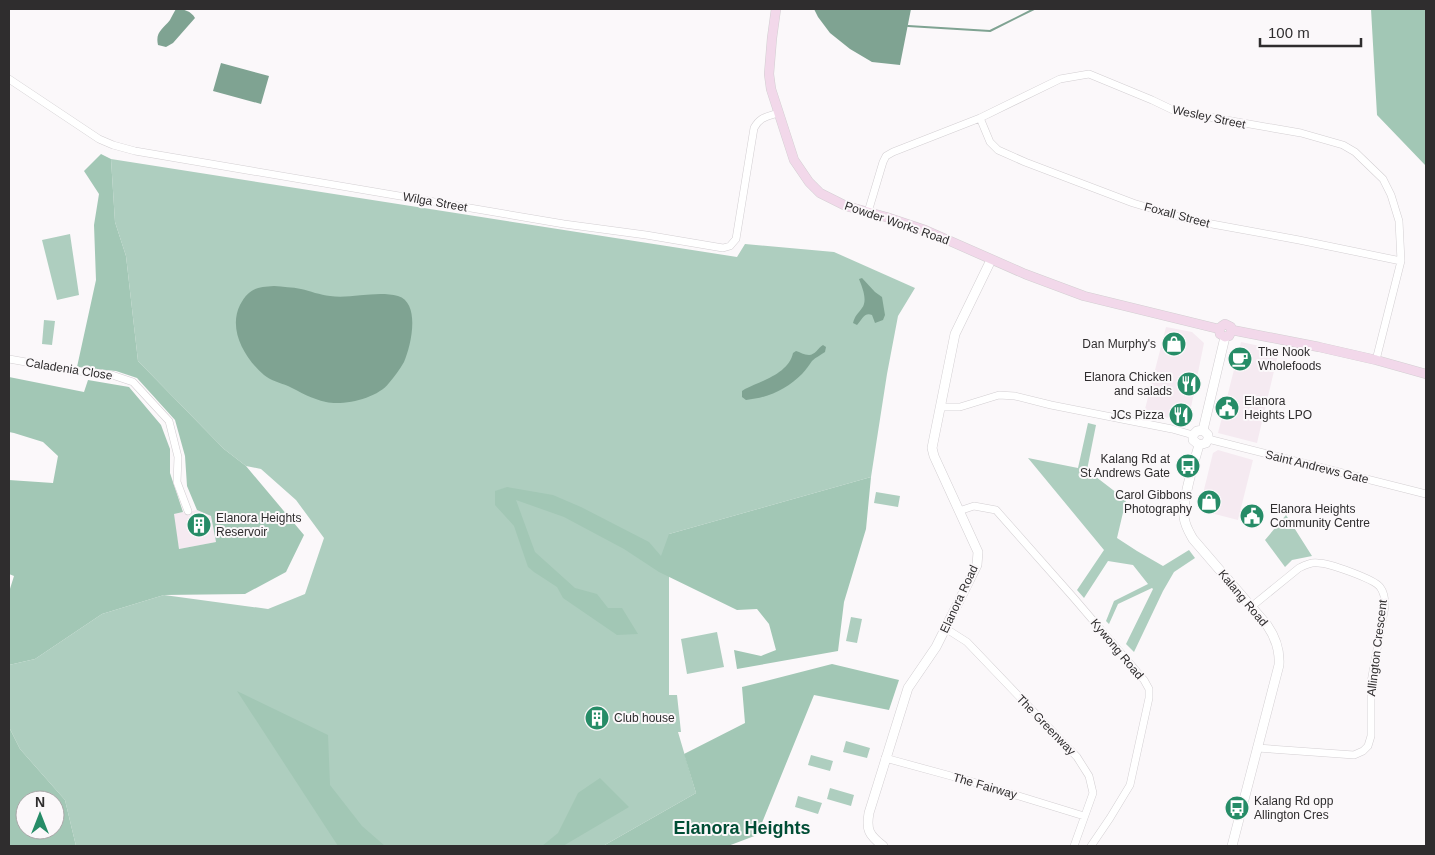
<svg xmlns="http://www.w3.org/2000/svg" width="1435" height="855" font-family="Arial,sans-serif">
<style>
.built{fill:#f5eaf1}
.green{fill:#aecebf}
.forest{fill:#a2c7b5;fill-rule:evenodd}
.water{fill:#7fa392}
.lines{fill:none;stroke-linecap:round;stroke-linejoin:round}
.stream{stroke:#7fa392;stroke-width:2}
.minor-casing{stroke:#d3cfd2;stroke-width:8}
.tertiary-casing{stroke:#d3cfd2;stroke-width:10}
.secondary-casing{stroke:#d3cfd2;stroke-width:10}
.minor{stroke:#fff;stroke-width:7}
.tertiary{stroke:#fff;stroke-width:9}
.secondary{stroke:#f2d8ea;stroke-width:9}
.labels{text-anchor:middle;stroke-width:4;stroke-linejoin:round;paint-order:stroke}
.street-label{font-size:12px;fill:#2f2d2e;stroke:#fbf8fa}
.poi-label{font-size:12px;fill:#2f2d2e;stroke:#fbf8fa;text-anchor:start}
.district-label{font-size:18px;font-weight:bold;fill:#004d35;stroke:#fbf8fa}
</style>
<rect width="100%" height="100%" fill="#fbf8fa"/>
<path class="built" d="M1166,327L1192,332L1204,343L1188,422L1144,413Z
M1241,342L1279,350L1257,443L1218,433Z
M1218,450L1253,460L1238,520L1199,510L1213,453Z
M197,510L211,516L216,542L179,549L173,514Z"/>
<path class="green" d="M111,159L737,257L745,244L834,252L915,288L898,316L887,374L871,477L669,534V695H677L681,732H678L696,793L603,846H76L65,800L20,749L9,727V665L35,659L102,614L164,595L268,609L305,594L324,538L296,500L261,469L246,466L224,449L138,361L126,256L115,222Z
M70,234L79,295L57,300L42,240Z
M44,320L55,321L52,345L42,344Z
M1088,423L1096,425L1087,470L1126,500L1117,538L1137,551L1163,566L1189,550L1195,558L1174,572L1163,591L1134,652L1126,644L1153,589L1152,588L1118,604L1109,624L1106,621L1114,601L1148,584L1133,565L1108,561L1084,598L1077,590L1104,550L1028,458L1078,468Z
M876,492L900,496L898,507L874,503Z
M1286,515L1312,556L1292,560L1285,567L1265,540Z
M851,617L862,619L857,643L846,641Z
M717,632L724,667L687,674L681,639Z
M846,741L870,748L867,758L843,752Z
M811,755L833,761L830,771L808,765Z
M830,788L854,795L851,806L827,799Z
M798,796L822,803L818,814L795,807Z"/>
<path class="forest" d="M1371,9H1426V166L1377,115Z
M101,154L111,159L115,222L126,256L138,361L224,449L246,466L304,535L286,572L245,594L164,595L102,614L35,659L9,665V592L14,576L9,574V480L53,483L58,456L43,442L14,433L9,432V377L84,392L88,380L129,387L161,425L170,449V473L183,512L174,514L179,549L216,542L211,516L197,510L187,486L185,456L175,420L137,378L116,371L77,367L96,280L94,225L99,194L84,171Z
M871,477L866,529L844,602L838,651L737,669L734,650L761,656L776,650L769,624L757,609L737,610L659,572L624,549L564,517L516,500L535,552L575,588L597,594L608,608H622L638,634L617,635L563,598L557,587L534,572L528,567L514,526L495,505V491L507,487L553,495L581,507L649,542L661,556L669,534Z
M832,664L899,680L889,710L814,695L757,835L728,846H603L696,793L684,754L745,723L742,687Z
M237,691L328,735L330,785L362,826L385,846H338Z
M9,727L20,749L65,800L76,846H9ZM25,800H55V830H25Z
M600,778L629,807L563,846H542L558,833L578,793Z"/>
<path class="water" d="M176,9C184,9 191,11 195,18L173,43L166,47L158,45C155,32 163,29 170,20C172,16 174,12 176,9Z
M814,9H911L900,65L872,62L850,49L830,33L818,17Z
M221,63L269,76L261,104L213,91Z
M862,278L875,292L882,297L885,315L883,320L875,323L872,315C864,312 862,320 857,325L853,323C855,315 858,314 862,308C868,300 862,287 859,279Z
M274,286C283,287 292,287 301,289C310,291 320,295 330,296C352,299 376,290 398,296C421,303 411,346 404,362C400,369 394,377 389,383C378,398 344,406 326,402C312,399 300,392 288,386C280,383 270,380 264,375C244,358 228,329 240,305C249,288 257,287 274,286Z
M823,345L826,347L825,352C821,355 816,357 812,361C809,365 806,370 802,374C787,389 768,398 746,400L742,397V391L745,389C762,381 789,373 793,353L796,351C800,352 804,355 809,355C815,355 818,348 823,345Z"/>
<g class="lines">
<path class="stream" d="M908,26L990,31L1034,9"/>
<defs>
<path id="minor" d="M9,79L99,139L113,145L135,151L564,224L646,235L723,248L730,246L736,239L754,128C760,117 766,117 778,113
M980,118L990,142L998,150L1025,162L1133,203L1190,220L1299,240L1401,261
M868,212L883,162L886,156L893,152L980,118L1060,79L1089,74L1152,100L1175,111L1301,133L1343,145L1355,152L1383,179L1391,195L1399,221L1401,261L1376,360
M9,359L71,370L112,375L133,382L169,421L178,457L177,482L188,511
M941,407H960L999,395L1015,396L1051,405L1172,429L1193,435
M1208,439L1426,494
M959,511L974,506L996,510L1073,597L1144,680L1149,689V698L1130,785L1110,818L1091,846
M1251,607L1299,568C1305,565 1311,562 1318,563C1329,563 1374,579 1380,587C1384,592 1385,599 1385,606L1371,682V736L1368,746L1363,751L1354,755L1257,748
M945,628L967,642L1077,757L1089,776L1093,793L1074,846
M885,758L973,782L1084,816"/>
<path id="tertiary" d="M1203,430L1225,337
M1199,445C1194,463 1182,500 1184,517C1185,526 1189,532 1193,539L1267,625C1276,638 1280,650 1279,665L1232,846
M1199,445L1193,440V435L1197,431L1203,430
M1199,445L1206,443L1208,439V435L1203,430
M883,846C869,835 866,830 869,813L908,688L936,647L977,565L978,552L934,456L932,448L955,334L991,260"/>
<path id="secondary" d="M776,9L772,38L769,74L771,89L794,160L809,182L820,193L846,206L886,217L925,230L1025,274L1084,296L1219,329
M1219,329L1220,334L1225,337L1229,336L1232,330
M1219,329L1222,326L1225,324L1231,327L1232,330
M1232,330L1319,347L1376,360L1426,374"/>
</defs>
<use href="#minor" class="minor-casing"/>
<use href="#tertiary" class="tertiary-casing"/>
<use href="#secondary" class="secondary-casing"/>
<use href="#minor" class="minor"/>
<use href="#tertiary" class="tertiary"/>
<use href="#secondary" class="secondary"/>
</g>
<defs>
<symbol id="shop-disc" viewBox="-11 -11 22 22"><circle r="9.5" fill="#268c67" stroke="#fbf8fa"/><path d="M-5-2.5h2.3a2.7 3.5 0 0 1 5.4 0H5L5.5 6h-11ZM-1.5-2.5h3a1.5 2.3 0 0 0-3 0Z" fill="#fff"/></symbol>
<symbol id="cafe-disc" viewBox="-11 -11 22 22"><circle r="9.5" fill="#268c67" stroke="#fbf8fa"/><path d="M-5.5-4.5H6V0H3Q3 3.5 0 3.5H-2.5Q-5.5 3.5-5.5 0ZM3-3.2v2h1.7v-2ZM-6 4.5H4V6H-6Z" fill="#fff"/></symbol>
<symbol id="restaurant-disc" viewBox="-11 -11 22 22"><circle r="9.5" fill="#268c67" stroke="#fbf8fa"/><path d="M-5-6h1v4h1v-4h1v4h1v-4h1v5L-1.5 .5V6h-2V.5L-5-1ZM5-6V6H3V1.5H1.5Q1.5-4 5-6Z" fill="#fff"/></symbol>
<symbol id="civic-disc" viewBox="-11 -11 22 22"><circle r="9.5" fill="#268c67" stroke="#fbf8fa"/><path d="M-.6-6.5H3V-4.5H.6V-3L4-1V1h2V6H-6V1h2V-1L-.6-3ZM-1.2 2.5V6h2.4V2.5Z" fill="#fff"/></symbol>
<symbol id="bus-disc" viewBox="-11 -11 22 22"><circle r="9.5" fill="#268c67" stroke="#fbf8fa"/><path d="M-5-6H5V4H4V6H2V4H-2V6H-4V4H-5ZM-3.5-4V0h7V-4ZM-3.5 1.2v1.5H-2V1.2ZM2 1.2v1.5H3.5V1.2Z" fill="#fff"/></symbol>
<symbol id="building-disc" viewBox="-11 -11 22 22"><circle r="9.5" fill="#268c67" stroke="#fbf8fa"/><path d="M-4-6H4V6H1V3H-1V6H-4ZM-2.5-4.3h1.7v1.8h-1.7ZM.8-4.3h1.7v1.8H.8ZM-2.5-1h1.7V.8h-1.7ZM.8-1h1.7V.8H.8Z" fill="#fff"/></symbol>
</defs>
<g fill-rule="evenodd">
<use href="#shop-disc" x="1160" y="330" width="28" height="28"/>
<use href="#cafe-disc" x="1226" y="345" width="28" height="28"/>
<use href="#restaurant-disc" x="1175" y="370" width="28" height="28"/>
<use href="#civic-disc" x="1213" y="394" width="28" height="28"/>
<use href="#restaurant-disc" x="1167" y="401" width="28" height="28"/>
<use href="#bus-disc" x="1174" y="452" width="28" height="28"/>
<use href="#shop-disc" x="1195" y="488" width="28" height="28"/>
<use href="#civic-disc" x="1238" y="502" width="28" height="28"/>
<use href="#building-disc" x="185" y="511" width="28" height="28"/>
<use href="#building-disc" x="583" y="704" width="28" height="28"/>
<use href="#bus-disc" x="1223" y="794" width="28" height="28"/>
</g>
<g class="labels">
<g class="street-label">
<text transform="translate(1209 117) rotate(12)" y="4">Wesley Street</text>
<text transform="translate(435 202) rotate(10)" y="4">Wilga Street</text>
<text transform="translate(1177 215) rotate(15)" y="4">Foxall Street</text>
<text transform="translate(897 223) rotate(19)" y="4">Powder Works Road</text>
<text transform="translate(69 369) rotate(9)" y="4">Caladenia Close</text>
<text transform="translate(1317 467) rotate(14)" y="4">Saint Andrews Gate</text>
<text transform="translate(1243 598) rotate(50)" y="4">Kalang Road</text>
<text transform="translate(959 599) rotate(-65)" y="4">Elanora Road</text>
<text transform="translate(1377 648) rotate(-83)" y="4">Allington Crescent</text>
<text transform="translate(1117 649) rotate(50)" y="4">Kywong Road</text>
<text transform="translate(1046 725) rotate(46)" y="4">The Greenway</text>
<text transform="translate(985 786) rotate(16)" y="4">The Fairway</text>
</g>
<g class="poi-label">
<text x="1156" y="348" text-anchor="end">Dan Murphy's</text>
<text x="1258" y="356">The Nook<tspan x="1258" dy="14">Wholefoods</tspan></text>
<text x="1172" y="381" text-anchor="end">Elanora Chicken<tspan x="1172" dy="14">and salads</tspan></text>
<text x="1244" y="405">Elanora<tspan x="1244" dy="14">Heights LPO</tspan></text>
<text x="1164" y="419" text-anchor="end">JCs Pizza</text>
<text x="1170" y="463" text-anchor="end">Kalang Rd at<tspan x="1170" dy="14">St Andrews Gate</tspan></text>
<text x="1192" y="499" text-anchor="end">Carol Gibbons<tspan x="1192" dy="14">Photography</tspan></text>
<text x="1270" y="513">Elanora Heights<tspan x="1270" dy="14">Community Centre</tspan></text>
<text x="216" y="522">Elanora Heights<tspan x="216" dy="14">Reservoir</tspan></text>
<text x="614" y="722">Club house</text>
<text x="1254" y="805">Kalang Rd opp<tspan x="1254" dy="14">Allington Cres</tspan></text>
</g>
<g class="district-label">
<text x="742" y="834">Elanora Heights</text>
</g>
</g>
<rect width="1435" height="855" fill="none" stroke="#2f2d2e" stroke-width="20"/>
<g transform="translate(40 815)"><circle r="24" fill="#fbf8fa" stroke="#a9a7a8"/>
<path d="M0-4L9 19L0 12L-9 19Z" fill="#268c67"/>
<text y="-8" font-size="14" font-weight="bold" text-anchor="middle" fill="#2f2d2e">N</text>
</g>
<path d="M1260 38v8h101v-8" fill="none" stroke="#2f2d2e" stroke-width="2.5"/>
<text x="1268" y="38" font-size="15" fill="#2f2d2e" stroke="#fbf8fa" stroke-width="4" paint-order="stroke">100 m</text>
</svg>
